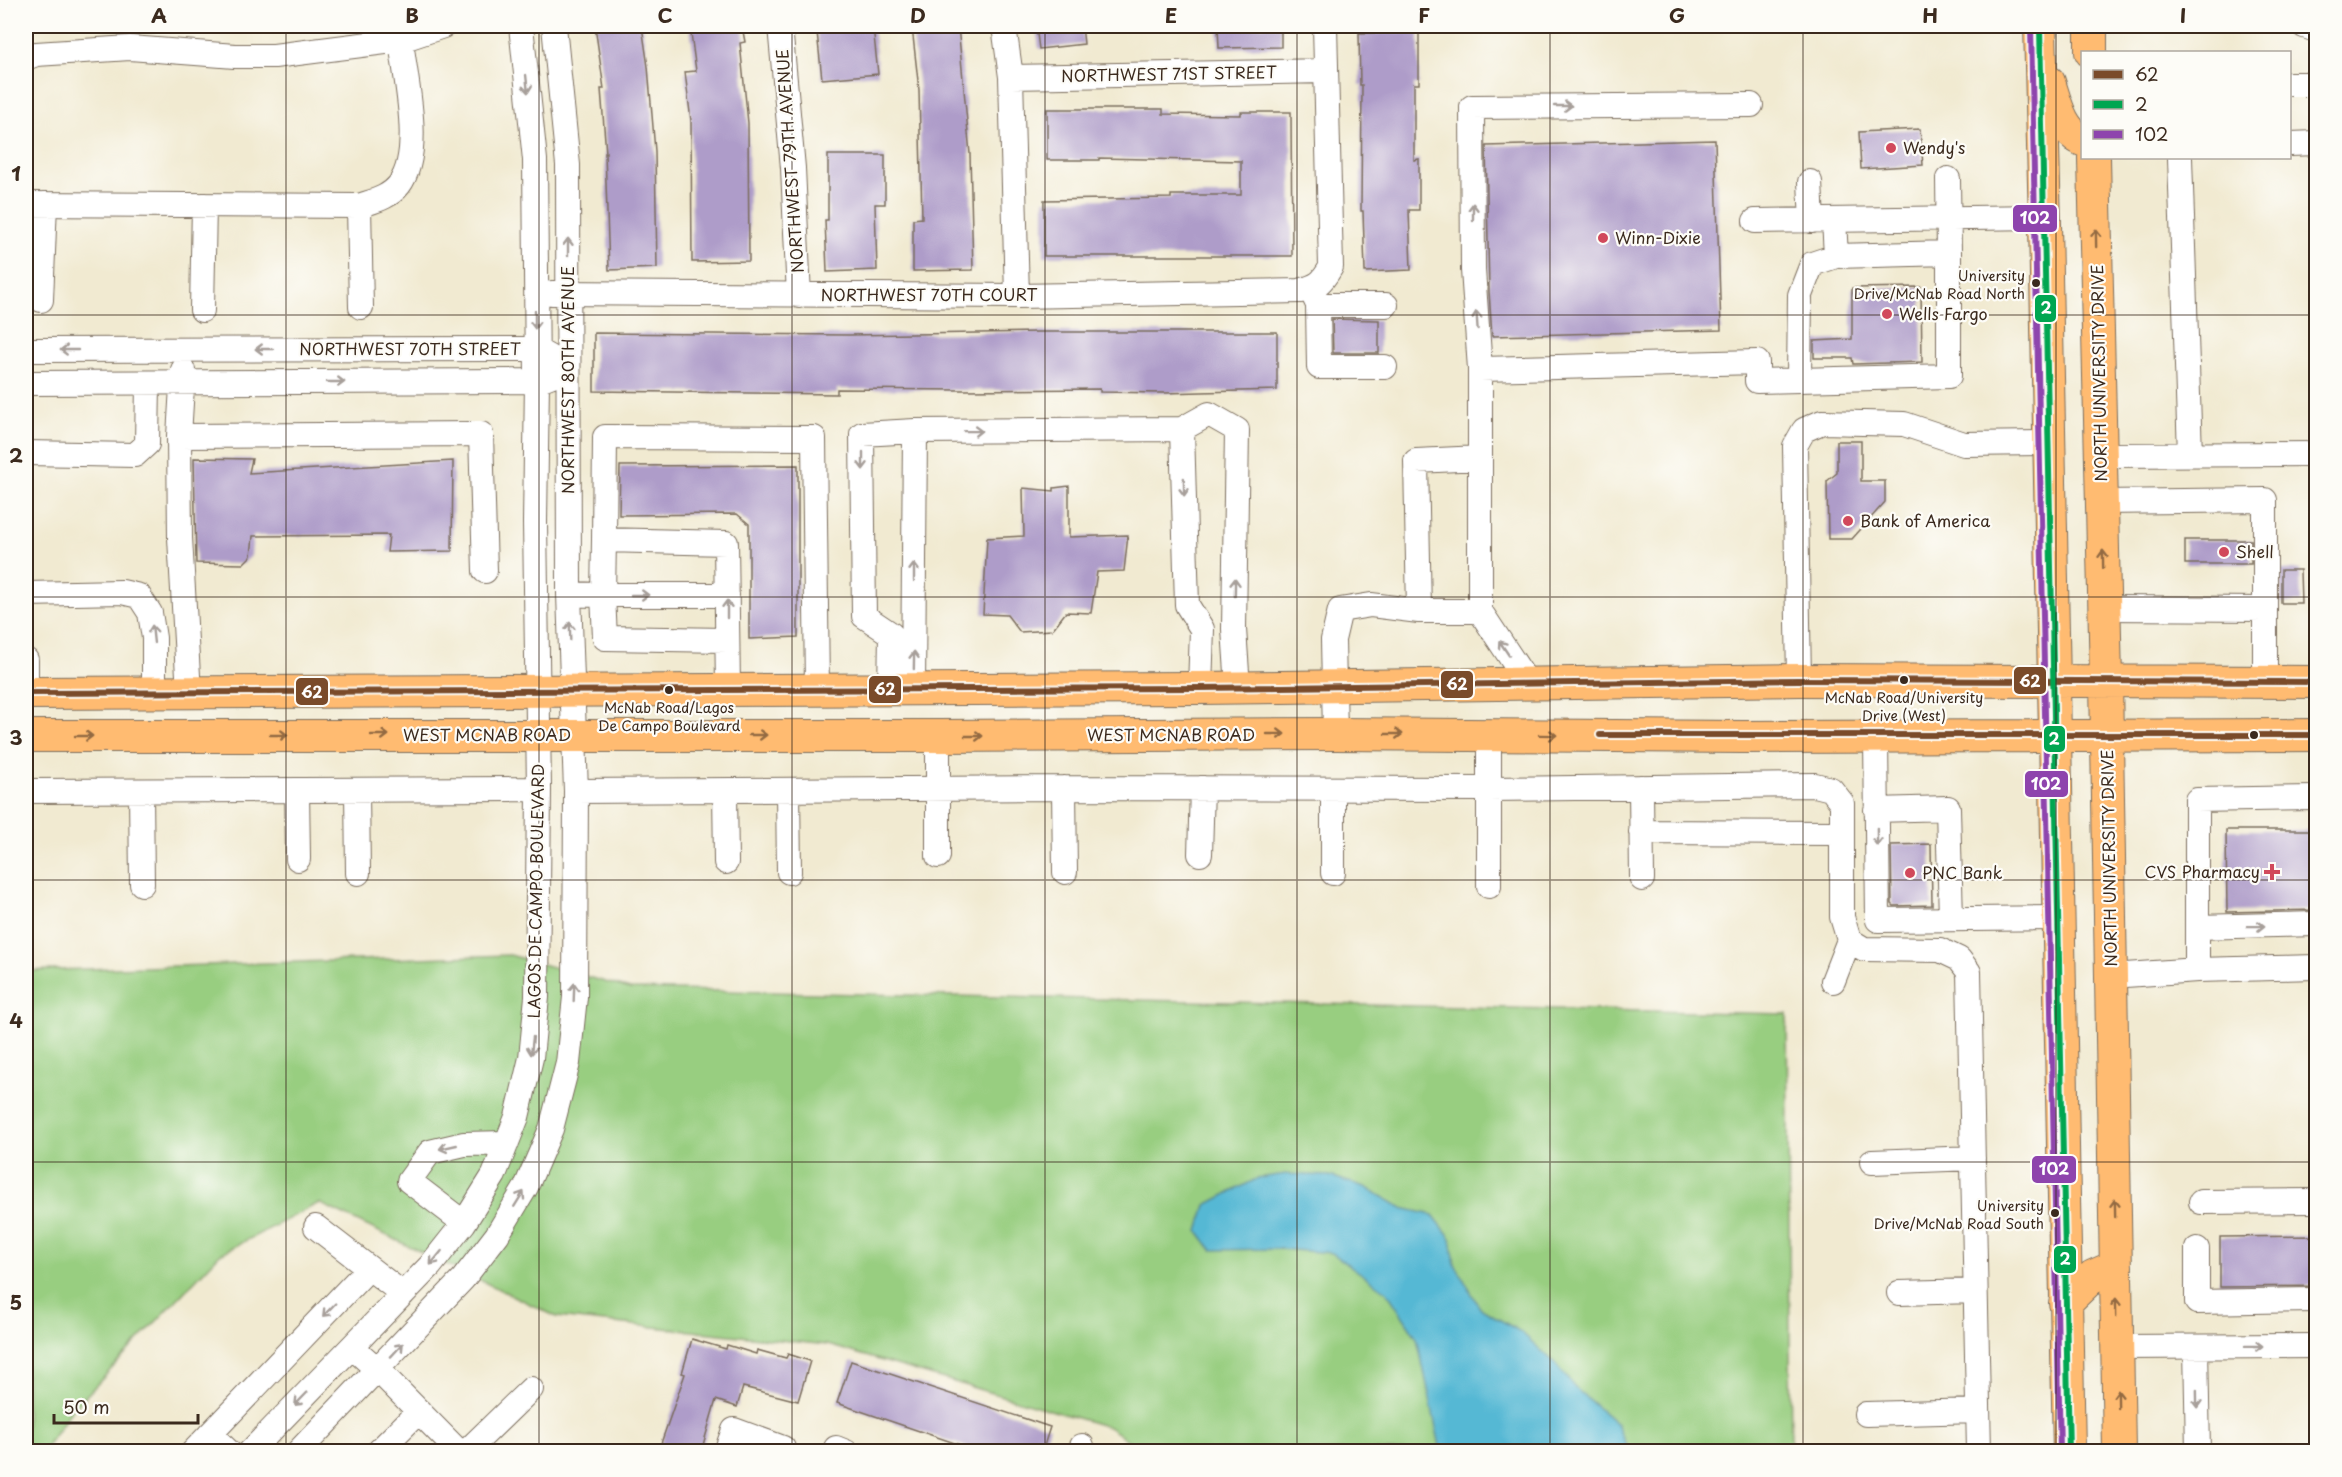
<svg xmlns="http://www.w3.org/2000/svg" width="2342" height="1477" font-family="'Playpen Sans',sans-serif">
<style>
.green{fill:#98ce80;stroke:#6a7c4f;stroke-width:1.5}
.water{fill:#55b8d4;stroke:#487179;stroke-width:1.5}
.building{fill:#ae9cc9}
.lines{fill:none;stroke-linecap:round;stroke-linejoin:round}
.minor-casing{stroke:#7b6d5d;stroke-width:26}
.major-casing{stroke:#7b6d5d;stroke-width:34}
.minor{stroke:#fff;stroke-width:24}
.major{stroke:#ffbb71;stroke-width:32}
.bus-1-casing{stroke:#fdfcf7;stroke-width:10}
.bus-2-casing{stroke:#fdfcf7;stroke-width:10}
.bus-3-casing{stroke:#fdfcf7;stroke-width:10}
.bus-1{stroke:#7a4b2a;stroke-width:6}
.bus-2{stroke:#00a651;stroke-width:6}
.bus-3{stroke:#8e44ad;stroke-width:6}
.oneway{stroke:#a79f9a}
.oneway2{stroke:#936b43}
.grid{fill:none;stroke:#3b2a1e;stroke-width:1.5;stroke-opacity:0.55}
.poi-dot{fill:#d1495b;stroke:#fdfcf7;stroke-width:2}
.bus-dot{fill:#3b2a1e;stroke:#fdfcf7;stroke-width:2}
.labels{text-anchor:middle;stroke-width:4.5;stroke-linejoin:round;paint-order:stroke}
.bus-label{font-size:14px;fill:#3b2a1e;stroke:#fdfcf7;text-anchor:end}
.street-label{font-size:16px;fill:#3b2a1e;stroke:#fdfcf7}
.poi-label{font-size:16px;fill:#3b2a1e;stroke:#fdfcf7;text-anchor:start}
.line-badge{stroke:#fdfcf7;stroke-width:2}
.badge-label{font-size:16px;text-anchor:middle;font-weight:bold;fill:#fff}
.neatline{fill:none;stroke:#3b2a1e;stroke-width:2}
.grid-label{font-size:20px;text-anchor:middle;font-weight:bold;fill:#3b2a1e}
</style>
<rect width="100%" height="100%" fill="#fdfcf7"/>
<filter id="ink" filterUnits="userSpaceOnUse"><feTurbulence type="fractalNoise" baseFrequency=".0167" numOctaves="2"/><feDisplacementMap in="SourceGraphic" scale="12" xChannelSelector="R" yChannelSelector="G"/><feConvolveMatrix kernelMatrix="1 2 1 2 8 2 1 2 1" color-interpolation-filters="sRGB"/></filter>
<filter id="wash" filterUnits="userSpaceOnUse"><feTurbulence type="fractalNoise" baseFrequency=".008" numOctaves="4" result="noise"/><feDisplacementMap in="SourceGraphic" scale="24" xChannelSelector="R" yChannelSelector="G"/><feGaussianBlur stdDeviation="1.35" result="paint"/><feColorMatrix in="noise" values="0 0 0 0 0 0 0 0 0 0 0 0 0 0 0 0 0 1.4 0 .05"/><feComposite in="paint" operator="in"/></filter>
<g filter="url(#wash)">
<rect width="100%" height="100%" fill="#f1ead1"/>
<path class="green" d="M510,955L630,989L1787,1014L1791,1451H1144L1108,1427L828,1345L557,1317L319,1203L220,1254L68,1415L44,1451H26V971Z"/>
<path class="water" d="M1286,1174L1330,1176L1365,1187L1402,1208L1433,1215L1451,1238L1455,1264L1480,1308L1521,1332L1553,1361L1574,1387L1617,1424L1629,1451H1441L1417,1338L1387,1292L1332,1253L1279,1249L1212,1250L1198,1231L1206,1205L1258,1178Z"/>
<g id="blocks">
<path class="building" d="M595,26H642L648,67L655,151L657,268L609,270L605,153H606L601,89H604Z
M690,26H742L745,42L740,43L748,123L749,261L692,262L691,121L685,72L696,71Z
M873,26L878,74L822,79L817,32Z
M928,26H958L970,154L973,270L913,271V219L922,218L919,90L912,27Z
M1036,26H1082L1084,44L1039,49Z
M1218,26H1281V47L1219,48Z
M1419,32V84H1414V160L1419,159V210H1409L1411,270L1365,272L1363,211H1361L1362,85H1360L1359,33Z
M1047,109H1163V114L1241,115V112H1291L1292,256H1044V200L1171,198V195H1241V161L1099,158V160H1047Z
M1920,129L1923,165L1861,169L1859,132Z
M1715,140L1721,330L1492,336L1489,291L1486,146Z
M828,155H885V204H875L877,270L827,272L825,220H828Z
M1921,287L1922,362L1853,364L1852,358H1814V341L1852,339V288Z
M1332,319L1379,320V353H1333Z
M1038,332H1277V390L1164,393L1100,392V389L964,390L837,389V394L594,391V333L849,335Z
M1837,441H1861V481H1885V502L1852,539H1828L1827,481L1837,473Z
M194,458L252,459L249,473L453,461L452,551L387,552L389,535L253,536L251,556L243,564L196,563Z
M798,465V637L749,639V524L737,514L619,515L620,466Z
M1069,486V537L1128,535L1124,571L1097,572L1091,613L1066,612L1052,630L1020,632L1007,615L983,614L987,538L1024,536L1023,488L1054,491V488Z
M2185,540H2251V564H2185Z
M2281,570H2300L2301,603H2281Z
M2226,830H2316V910L2227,912Z
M1931,844L1932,905L1894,906L1892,904L1891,845Z
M2316,1236V1286L2220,1287V1237Z
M692,1339L726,1349L727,1345L756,1354L757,1350L786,1358L788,1354L810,1361L798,1401L743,1387L737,1407L716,1400L701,1452H658L685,1374L682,1373Z
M851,1361L1050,1427L1042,1452H981L837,1403Z"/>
</g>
</g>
<g filter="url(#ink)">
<use href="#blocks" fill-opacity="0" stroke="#7b6d5d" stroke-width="1.5"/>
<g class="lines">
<defs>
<path id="minor" d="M780,26L793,168L799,296
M1004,26L1011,77L1017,296
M2304,26L2316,30
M26,58L36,54L130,48L235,56H274L401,40L443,26
M1011,77L1326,71
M2290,84H2316
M2290,144L2316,143
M2180,158L2190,454
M1810,182L1812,221
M26,204L359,206C373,201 389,198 399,185C424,152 405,79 401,40L402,26
M359,206L361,307
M1834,220L1836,256L1949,253L1948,179
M1755,221L2045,217
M1310,288L1318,305L1319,367H1385
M552,293L1017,296L1300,291C1319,285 1321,284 1331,267L1325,26
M41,300L45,204
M1318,305H1386
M202,310L204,205
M26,350L535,349L549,357
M1480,369L1473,270L1472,107L1751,105
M183,370L179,436L180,538L189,693
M1799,380L1949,376V253
M26,383L537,381L552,375
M1182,429L1187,605L1202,629L1200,688
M179,436L481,434L485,571
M26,453L135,455L147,444L148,383
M2101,455L2316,454
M2101,502L2265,500V682
M604,540L605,437L814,438L817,689
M26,594L122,592L139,596L150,613L154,638V693
M569,594L603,595L605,638L727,640
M727,595H603L604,540L726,543L728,688
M2104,608L2265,609
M1480,611H1419L1416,461L1480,458
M26,660V693
M1799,680L1795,446L1804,430L1822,422L1904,424L1964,444L2051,443
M1529,685L1480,611V369L1757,362V381L1799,380L1800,295L1812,264L1836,256
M890,689L891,634L864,616L862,434L915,431L1182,429L1209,414L1237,430L1234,629L1238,687
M913,690L915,431
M1335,734L1333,640L1340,610L1371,605L1419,611
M1876,737L1878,920L2058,918
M1641,787L1642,879
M1064,788L1065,872
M1333,789V873
M297,790L298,859
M357,790L358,873
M788,790L789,872
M26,791L539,789
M141,791L142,884
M576,791L1064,788L1490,789L1815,785L1831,789L1842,803V917L1849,940L1864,949L1940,950L1959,959L1969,972L1979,1452
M725,791L726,862
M1876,810L1948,808L1951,919
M1641,832L1842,833
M1200,854L1202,788
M938,856V736
M1489,886V734
M2197,927L2316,924
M2197,970V800L2316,798
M2111,976L2197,970L2316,967
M1833,981L1849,940
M1872,1162L1973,1158
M2201,1202L2316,1201
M464,1223L409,1181L430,1152L464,1144L507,1143
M316,1227L403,1294
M2197,1249V1302L2316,1300
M1899,1293L1975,1291
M352,1347L378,1370L459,1452
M2117,1347L2316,1346
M2196,1347L2198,1452
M1866,1414L1978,1411
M210,1434L229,1452
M193,1452L369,1268
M250,1452L430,1266L464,1223L494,1175L517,1117L531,1058L537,997L539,789L535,523L537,381L535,160L521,26
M298,1452L463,1279L497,1235L526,1187L551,1129L568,1063L575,997L576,791L569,594L568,165L554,26
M378,1452L419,1411
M466,1452L531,1389
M726,1452L734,1430L783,1448L782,1452
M835,1452L836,1448L846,1452
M1079,1452L1082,1446"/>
<path id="major" d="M2040,26C2053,501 2058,976 2069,1452
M2091,26V52
M2049,82C2056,103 2061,130 2082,140
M2094,158L2106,680L2119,1452
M26,693L1200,688L1799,680L2316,682
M26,736H938L1335,734L1743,737L2316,735
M2065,1303L2093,1276L2116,1266"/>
</defs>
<use href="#minor" class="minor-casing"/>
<use href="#major" class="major-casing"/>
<use href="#minor" class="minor"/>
<use href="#major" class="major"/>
<defs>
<path id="bus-1" d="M26,693L1200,688L1799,680L2316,682
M1600,735H2316"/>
<path id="bus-2" d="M2040,26L2069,1452"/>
<path id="bus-3" d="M2031,26L2060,1452"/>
</defs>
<use href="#bus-1" class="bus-1-casing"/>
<use href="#bus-2" class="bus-2-casing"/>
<use href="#bus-3" class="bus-3-casing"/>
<use href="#bus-1" class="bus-1"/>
<use href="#bus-2" class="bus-2"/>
<use href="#bus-3" class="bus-3"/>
</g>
<defs><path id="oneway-shaft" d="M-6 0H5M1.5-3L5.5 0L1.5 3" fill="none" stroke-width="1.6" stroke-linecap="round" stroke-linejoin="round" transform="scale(1.5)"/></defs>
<g class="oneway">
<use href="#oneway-shaft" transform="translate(527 84) rotate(84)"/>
<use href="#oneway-shaft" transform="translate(1563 106)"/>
<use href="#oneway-shaft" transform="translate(1473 212) rotate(-90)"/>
<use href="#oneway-shaft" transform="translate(568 247) rotate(-90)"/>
<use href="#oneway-shaft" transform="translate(535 320) rotate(90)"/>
<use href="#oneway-shaft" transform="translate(1477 320) rotate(-94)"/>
<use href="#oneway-shaft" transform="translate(264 349) rotate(180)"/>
<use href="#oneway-shaft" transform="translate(69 350) rotate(180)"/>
<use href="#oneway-shaft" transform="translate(336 382)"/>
<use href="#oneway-shaft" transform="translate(973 431) rotate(-1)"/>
<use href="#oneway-shaft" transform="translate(863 461) rotate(90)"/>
<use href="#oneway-shaft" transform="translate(1184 487) rotate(89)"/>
<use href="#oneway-shaft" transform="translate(914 572) rotate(-90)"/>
<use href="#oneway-shaft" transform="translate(1235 587) rotate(-89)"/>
<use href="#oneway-shaft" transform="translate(640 595)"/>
<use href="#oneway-shaft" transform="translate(727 609) rotate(-90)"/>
<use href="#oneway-shaft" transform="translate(570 631) rotate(-92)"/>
<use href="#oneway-shaft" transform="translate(153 634) rotate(-96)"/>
<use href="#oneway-shaft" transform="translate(1504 648) rotate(-124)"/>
<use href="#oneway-shaft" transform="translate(914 660) rotate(-89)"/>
<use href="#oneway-shaft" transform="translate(1877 837) rotate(89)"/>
<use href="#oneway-shaft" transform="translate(2256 926) rotate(-1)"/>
<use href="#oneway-shaft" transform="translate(574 992) rotate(-88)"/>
<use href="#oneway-shaft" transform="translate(532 1046) rotate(96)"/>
<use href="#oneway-shaft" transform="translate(448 1147) rotate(167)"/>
<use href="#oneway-shaft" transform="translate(519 1199) rotate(-58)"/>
<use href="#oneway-shaft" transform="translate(436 1258) rotate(129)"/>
<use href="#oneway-shaft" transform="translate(329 1310) rotate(134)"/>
<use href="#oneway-shaft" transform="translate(2254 1346)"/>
<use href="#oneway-shaft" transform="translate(397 1350) rotate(-47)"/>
<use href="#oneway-shaft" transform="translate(301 1399) rotate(134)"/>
<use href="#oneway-shaft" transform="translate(2197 1399) rotate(89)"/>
</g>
<g class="oneway2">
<use href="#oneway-shaft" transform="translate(2096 238) rotate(-91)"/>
<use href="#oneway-shaft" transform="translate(2103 559) rotate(-91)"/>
<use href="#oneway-shaft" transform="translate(1276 734)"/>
<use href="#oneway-shaft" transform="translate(1394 734)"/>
<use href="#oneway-shaft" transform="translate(279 735)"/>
<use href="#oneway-shaft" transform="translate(380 735)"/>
<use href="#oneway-shaft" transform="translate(758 735)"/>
<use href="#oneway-shaft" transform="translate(1548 735) rotate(1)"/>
<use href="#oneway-shaft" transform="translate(84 736)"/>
<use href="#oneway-shaft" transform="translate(974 736)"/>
<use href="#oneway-shaft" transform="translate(2115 1208) rotate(-91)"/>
<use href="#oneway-shaft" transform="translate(2116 1307) rotate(-91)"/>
<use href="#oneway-shaft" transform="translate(2118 1399) rotate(-91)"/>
</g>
</g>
<path class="grid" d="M286,26V1452M539,26V1452M792,26V1452M1045,26V1452M1297,26V1452M1550,26V1452M1803,26V1452M2056,26V1452M26,315H2316M26,597H2316M26,880H2316M26,1162H2316"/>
<g class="poi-dot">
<circle cx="1891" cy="148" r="6"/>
<circle cx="1603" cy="238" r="6"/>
<circle cx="1887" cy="314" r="6"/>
<circle cx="1848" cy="521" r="6"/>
<circle cx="2224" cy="552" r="6"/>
<path d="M2269 863h6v6h6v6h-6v6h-6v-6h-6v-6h6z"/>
<circle cx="1910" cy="873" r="6"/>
</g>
<g class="bus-dot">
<circle cx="2036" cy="283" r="5"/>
<circle cx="1904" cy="680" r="5"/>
<circle cx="669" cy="690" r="5"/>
<circle cx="2254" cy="735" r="5"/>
<circle cx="2055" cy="1213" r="5"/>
</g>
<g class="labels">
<g class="bus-label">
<text x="2025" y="281">University<tspan x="2025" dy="18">Drive/McNab Road North</tspan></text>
<text x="1904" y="703" text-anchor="middle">McNab Road/University<tspan x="1904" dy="18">Drive (West)</tspan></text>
<text x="669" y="713" text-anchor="middle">McNab Road/Lagos<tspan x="669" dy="18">De Campo Boulevard</tspan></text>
<text x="2044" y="1211">University<tspan x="2044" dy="18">Drive/McNab Road South</tspan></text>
</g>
<g class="street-label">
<text transform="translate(1169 74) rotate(-1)" y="6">NORTHWEST 71ST STREET</text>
<text transform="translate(790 161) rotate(-94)" y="6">NORTHWEST 79TH AVENUE</text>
<text x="929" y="301">NORTHWEST 70TH COURT</text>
<text x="410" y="355">NORTHWEST 70TH STREET</text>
<text transform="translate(2099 373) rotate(-91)" y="6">NORTH UNIVERSITY DRIVE</text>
<text transform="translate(568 380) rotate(-90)" y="6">NORTHWEST 80TH AVENUE</text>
<text x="487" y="741">WEST MCNAB ROAD</text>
<text x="1171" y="741">WEST MCNAB ROAD</text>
<text transform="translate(2109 858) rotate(-91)" y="6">NORTH UNIVERSITY DRIVE</text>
<text transform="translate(536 891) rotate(-89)" y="6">LAGOS DE CAMPO BOULEVARD</text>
</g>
<g class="poi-label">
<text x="1903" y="154">Wendy's</text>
<text x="1615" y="244">Winn-Dixie</text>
<text x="1899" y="320">Wells Fargo</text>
<text x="1860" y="527">Bank of America</text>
<text x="2236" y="558">Shell</text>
<text x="2260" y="878" text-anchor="end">CVS Pharmacy</text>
<text x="1922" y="879">PNC Bank</text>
</g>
</g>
<g class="line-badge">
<rect x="2012" y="204" width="46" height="29" rx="6" fill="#8e44ad"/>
<rect x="2034" y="294" width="23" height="29" rx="6" fill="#00a651"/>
<rect x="2013" y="666" width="34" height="29" rx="6" fill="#7a4b2a"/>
<rect x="1440" y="670" width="34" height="29" rx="6" fill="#7a4b2a"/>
<rect x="868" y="675" width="34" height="29" rx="6" fill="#7a4b2a"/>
<rect x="295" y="677" width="34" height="29" rx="6" fill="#7a4b2a"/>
<rect x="2043" y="725" width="23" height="28" rx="6" fill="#00a651"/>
<rect x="2024" y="770" width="45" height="28" rx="6" fill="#8e44ad"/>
<rect x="2031" y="1155" width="46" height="29" rx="6" fill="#8e44ad"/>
<rect x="2053" y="1245" width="24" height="29" rx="6" fill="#00a651"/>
</g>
<g class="badge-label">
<text x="2035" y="224">102</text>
<text x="2046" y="314">2</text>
<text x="2030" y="687">62</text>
<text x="1457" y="690">62</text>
<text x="885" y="695">62</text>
<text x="312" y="698">62</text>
<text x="2054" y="745">2</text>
<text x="2046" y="790">102</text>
<text x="2054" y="1175">102</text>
<text x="2065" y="1265">2</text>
</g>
<rect width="2342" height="1477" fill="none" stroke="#fdfcf7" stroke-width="66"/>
<rect x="2081" y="51" width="210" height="108" fill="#fdfcf7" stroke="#afa8a0" stroke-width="1.5"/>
<rect x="2093" y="70" width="30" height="9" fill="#7a4b2a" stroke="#afa8a0" stroke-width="1.5"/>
<text x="2135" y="81" font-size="18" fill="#3b2a1e">62</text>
<rect x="2093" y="100" width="30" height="9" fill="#00a651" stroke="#afa8a0" stroke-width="1.5"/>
<text x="2135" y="111" font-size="18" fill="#3b2a1e">2</text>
<rect x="2093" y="130" width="30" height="9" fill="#8e44ad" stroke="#afa8a0" stroke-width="1.5"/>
<text x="2135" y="141" font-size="18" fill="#3b2a1e">102</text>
<path d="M54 1414v9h144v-9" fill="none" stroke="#3b2a1e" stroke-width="3"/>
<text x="63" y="1414" font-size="18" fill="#3b2a1e" stroke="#fdfcf7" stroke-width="4.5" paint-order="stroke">50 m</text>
<rect x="33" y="33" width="2276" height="1411" class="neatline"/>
<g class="grid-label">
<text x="159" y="23">A</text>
<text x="412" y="23">B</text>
<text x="665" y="23">C</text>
<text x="918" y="23">D</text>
<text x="1171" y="23">E</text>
<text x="1424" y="23">F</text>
<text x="1677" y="23">G</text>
<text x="1930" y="23">H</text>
<text x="2183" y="23">I</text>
<text x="16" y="181">1</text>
<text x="16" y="463">2</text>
<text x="16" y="745">3</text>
<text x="16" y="1028">4</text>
<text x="16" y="1310">5</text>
</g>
</svg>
